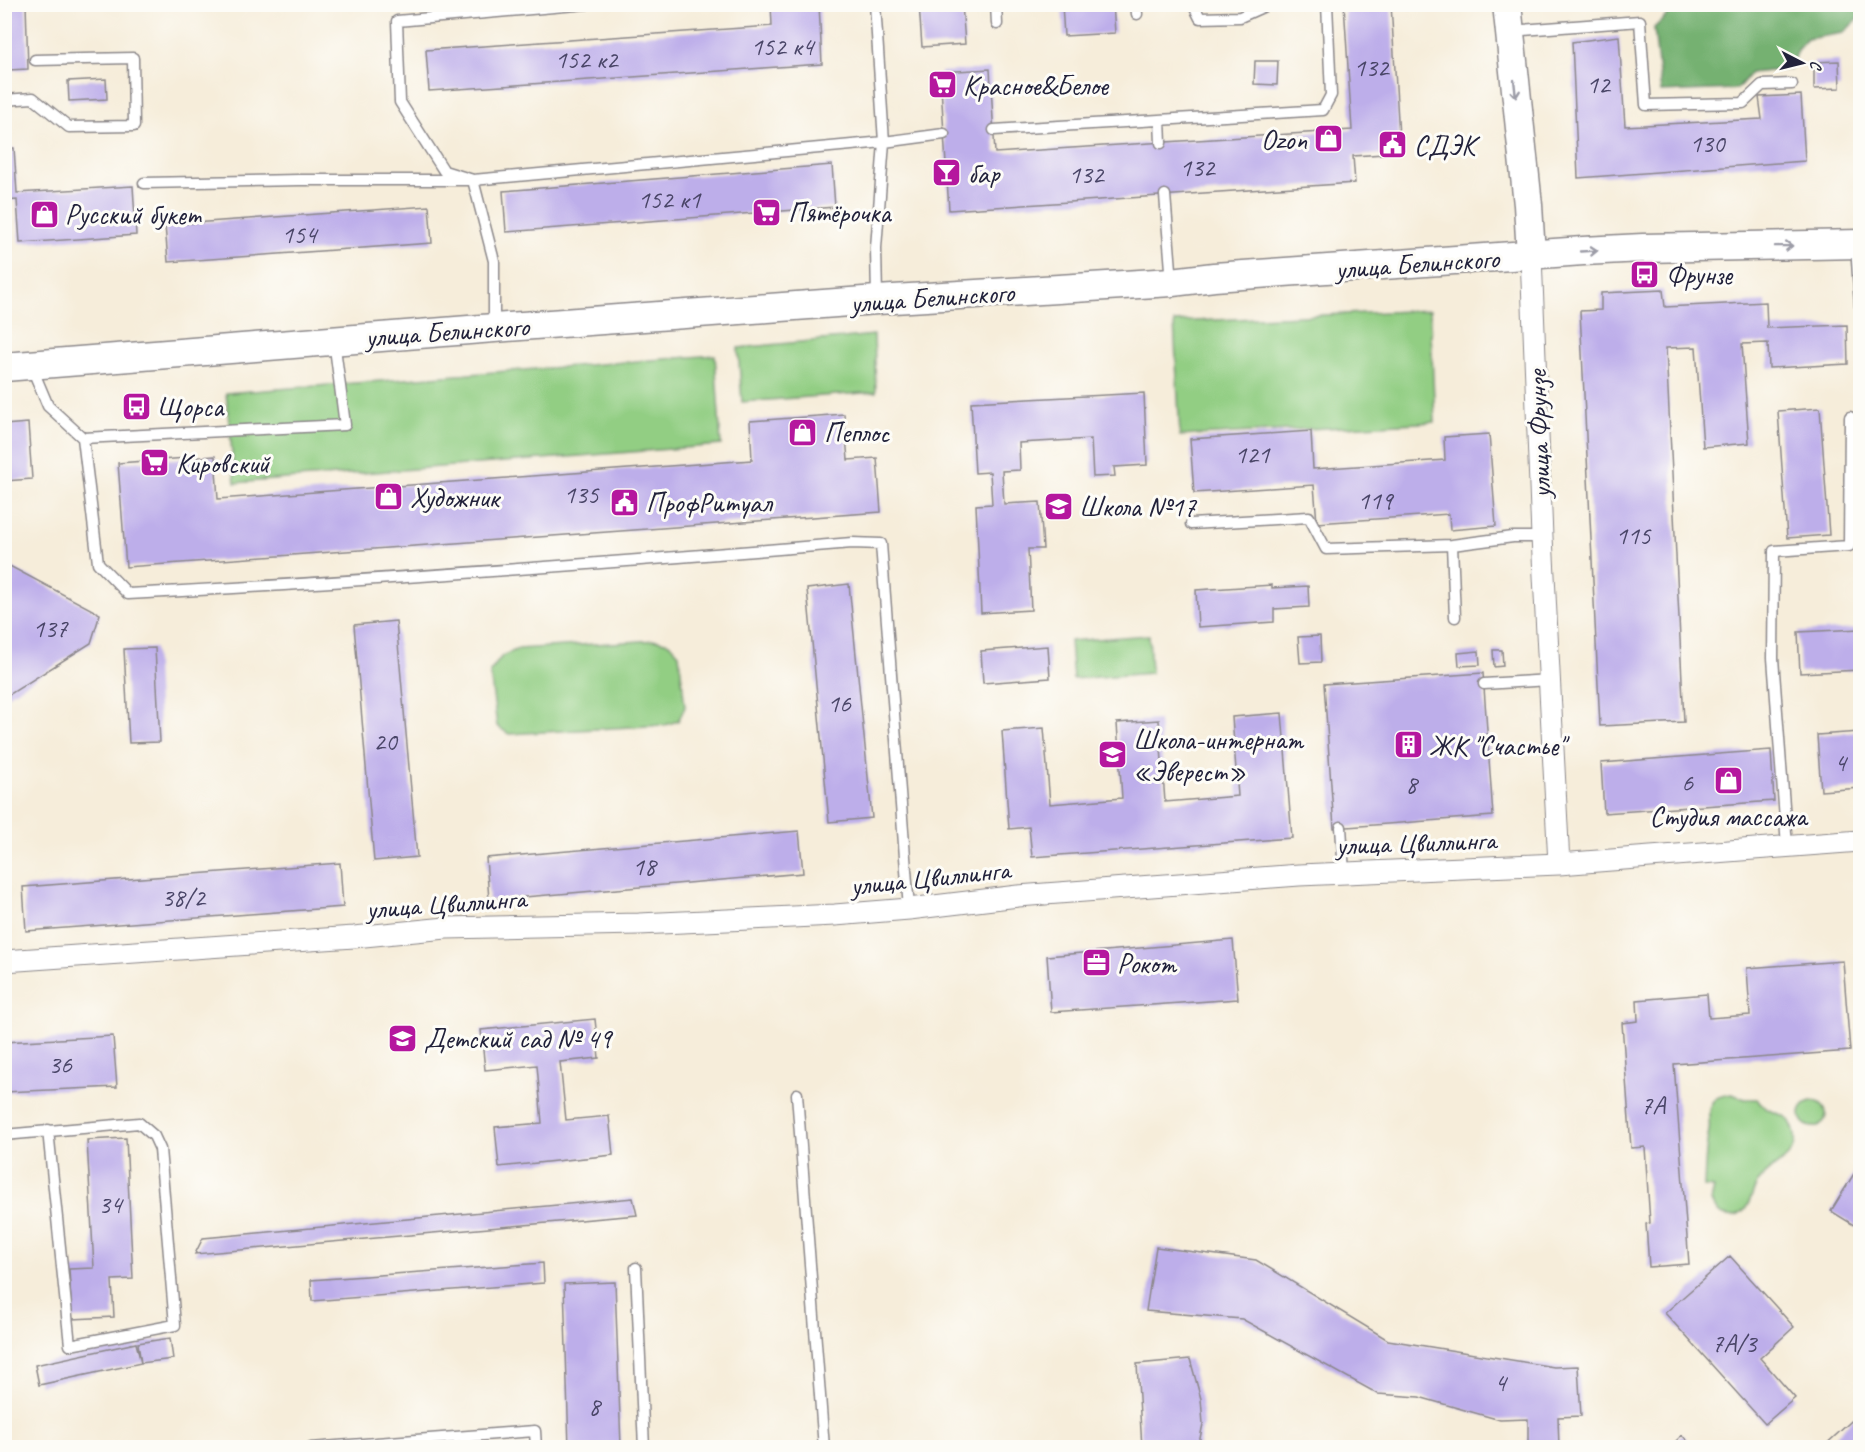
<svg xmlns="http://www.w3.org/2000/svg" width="1865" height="1452" font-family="Caveat,sans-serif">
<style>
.green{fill:#92ce83;stroke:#5a785f;stroke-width:1.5}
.forest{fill:#75b171;stroke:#4c6a56;stroke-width:1.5}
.building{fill:#bdaeea}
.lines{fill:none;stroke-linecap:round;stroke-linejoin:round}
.lane-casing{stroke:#8c888a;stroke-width:13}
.street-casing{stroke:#8c888a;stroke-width:23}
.secondary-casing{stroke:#8c888a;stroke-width:31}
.lane{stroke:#fff;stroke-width:10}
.street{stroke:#fff;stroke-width:21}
.secondary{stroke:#fff;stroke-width:28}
.oneway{stroke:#9c9ca7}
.labels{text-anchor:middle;stroke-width:6;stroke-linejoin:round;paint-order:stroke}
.number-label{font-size:26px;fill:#494567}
.poi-label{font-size:28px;fill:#22223b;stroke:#fdfcf7;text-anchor:start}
.street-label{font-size:28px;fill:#22223b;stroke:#fdfcf7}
</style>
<rect width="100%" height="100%" fill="#fdfcf7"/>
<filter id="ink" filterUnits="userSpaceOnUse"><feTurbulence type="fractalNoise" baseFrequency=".0167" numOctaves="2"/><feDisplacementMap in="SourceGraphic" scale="12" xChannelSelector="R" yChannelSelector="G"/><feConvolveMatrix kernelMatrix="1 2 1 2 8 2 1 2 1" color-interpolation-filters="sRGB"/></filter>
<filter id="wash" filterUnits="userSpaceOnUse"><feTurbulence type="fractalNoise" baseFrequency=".008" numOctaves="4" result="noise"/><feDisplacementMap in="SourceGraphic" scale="24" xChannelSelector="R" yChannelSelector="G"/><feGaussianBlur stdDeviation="1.35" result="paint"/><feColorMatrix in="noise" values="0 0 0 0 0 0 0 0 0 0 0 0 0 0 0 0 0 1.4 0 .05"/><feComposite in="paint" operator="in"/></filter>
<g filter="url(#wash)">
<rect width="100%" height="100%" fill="#f6edda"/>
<path class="green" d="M1430,310L1435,422L1180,436L1174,322Z
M874,335L876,392L742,402L738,348Z
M715,355L721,445L235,483L226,393Z
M1149,635L1151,673L1073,679L1070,641Z
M657,640L669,643L679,654L685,707L678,721L665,725L509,734L497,726L490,672L502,656L518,649Z
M1732,1094L1745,1099H1757C1760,1102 1764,1106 1767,1109C1780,1117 1788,1111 1794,1131C1802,1158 1771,1164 1759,1181C1750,1193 1749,1220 1728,1216C1719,1215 1714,1209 1711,1201L1714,1188L1704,1187C1705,1168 1705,1149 1709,1131C1711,1120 1705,1109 1714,1100C1719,1095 1726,1095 1732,1094Z
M1800 1114a13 13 0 1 1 26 0a13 13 0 1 1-26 0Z"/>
<path class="forest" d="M1860,5V17L1843,33L1807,39L1797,50L1790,69L1751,73L1737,89L1661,92L1654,28L1678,5Z"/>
<g id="blocks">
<path class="building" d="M4,4H26L28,69L8,70L7,53H4Z
M771,4H819L822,64L429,91L426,50L772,26Z
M919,4H962L965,44L922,47Z
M1062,4H1113L1115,33L1064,36Z
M1344,4H1391L1400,153L1353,156L1355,183L949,210L940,72L990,69L995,153L1352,130Z
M1619,36L1625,126L1762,119L1759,97L1801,95L1805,161L1578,178L1572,42Z
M1255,61H1278L1277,85L1254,84Z
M1839,61L1840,88L1814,89V62Z
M106,79L107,99L69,101L68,81Z
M4,148H14L17,193L133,186L136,235L20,243L17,200L4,201Z
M832,165L835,207L506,232L503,191Z
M429,206L432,243L168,262L165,225Z
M1663,290L1665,307L1766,302L1767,328L1847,325L1848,364L1769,368L1768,343L1742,344L1749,443L1703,447L1696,347L1666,348L1684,722L1600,726L1580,311L1601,310V293Z
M1144,393L1147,465L1114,467L1115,476L1093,477L1091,439L1019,443L1020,470L1002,471L1004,504L1040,502L1043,549H1028L1031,610L981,613L976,505L992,504L990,472L975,473L971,402Z
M147,401L148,408L130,411L129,404Z
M1820,408L1829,535L1787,538L1778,411Z
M844,414L848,460L877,458L881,512L126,567L118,463L215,456L218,499L752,460L750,421Z
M28,423L32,479L4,481V425Z
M1311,431L1313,469L1445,460L1444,437L1489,434L1496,526L1450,530L1449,514L1317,523L1314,485L1194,493L1190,439Z
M4,563L100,614L91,643L4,698Z
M849,584L872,818L829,822L807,589Z
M1272,585V588L1308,586L1309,607L1274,609V622L1198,627L1196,590Z
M396,621L417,857L374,861L354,625Z
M1860,629V670L1800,673L1798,632Z
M1320,636L1321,662L1300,663L1298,637Z
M1048,646L1050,678L983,683L981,651Z
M155,648L160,742L129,743L124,649Z
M1493,650H1502L1503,666L1494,667Z
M1479,651L1480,665L1459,666L1458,653Z
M1483,673L1493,816L1334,828L1324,684Z
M1282,713L1292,838L1032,857L1029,827L1009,829L1002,731L1044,728L1050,804L1122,798L1117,723L1159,720L1165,802L1238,796L1232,717Z
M1860,732V788L1821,791L1817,735Z
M1771,750L1774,801L1604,813L1601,763Z
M799,831L803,873L489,900L486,858Z
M340,863L343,907L26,931L23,887Z
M1233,940L1238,999L1051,1012L1047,956Z
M1843,961L1850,1051L1674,1064L1689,1264L1649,1267L1646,1224L1650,1223L1645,1147L1631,1148L1622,1023L1638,1021L1637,1000L1707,994L1709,1018L1750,1015L1747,968Z
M595,1019L599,1058L560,1062L566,1120L609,1116L613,1155L499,1167L495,1127L542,1123L537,1065L485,1070L481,1030Z
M113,1036L117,1087L4,1092V1042Z
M126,1138L133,1279L112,1280L114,1317L72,1319L69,1269L94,1268L87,1140Z
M1860,1164V1229L1831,1211Z
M633,1198L637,1215L195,1254L203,1238Z
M1156,1247L1256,1260L1388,1340L1554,1367L1578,1366L1581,1416L1558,1417L1559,1448H1528V1419L1500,1420L1419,1397L1378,1394L1242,1319L1146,1311Z
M1730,1256L1794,1327L1760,1358L1795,1398L1765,1424L1665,1313Z
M543,1263L544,1283L312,1301L311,1280Z
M615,1282L621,1447L569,1448L564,1284Z
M170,1338L173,1359L141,1363L138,1343Z
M136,1343L141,1363L39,1385L35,1365Z
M1190,1359L1201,1399L1203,1424L1198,1448H1142L1137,1364Z
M1860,1413V1448H1822Z
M1682,1435L1694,1448H1669Z"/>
</g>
</g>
<g filter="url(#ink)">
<use href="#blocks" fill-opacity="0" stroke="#8c888a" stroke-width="1.5"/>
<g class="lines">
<defs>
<path id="lane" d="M587,4L397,21L400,102L444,171L473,180L884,142L944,134
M875,4L884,142L876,248L877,298
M996,4L997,24
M1136,4L1137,14
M1193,4L1200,18L1240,17L1269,4
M1509,31L1640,21L1646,105L1743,103L1762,85L1792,84
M4,100L33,98L69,127L134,126L133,58L35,60
M1160,120L1161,143
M994,130L1323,110L1331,95L1327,4
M144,183L299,180H473L494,261V328
M1165,195L1172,282
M1856,245L1860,306
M32,368L48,406L83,438L98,563L128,594C370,581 611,563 852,543L881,544L909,909
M83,438L345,425L334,340
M1191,524L1309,517L1326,549L1452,545L1513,537H1542
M1452,545L1455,617
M1484,684L1550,680
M1341,827L1344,873
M1787,846L1773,658L1774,551L1849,546L1850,417
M797,1094L824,1448
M4,1135L139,1123L154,1136L160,1149L175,1325L70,1345L48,1130
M636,1268L644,1448
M311,1448L535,1431L536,1448"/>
<path id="street" d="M1531,255L1542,537L1559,864
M4,961L354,937L446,928L639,924L835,915L909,909L1018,896L1299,875L1559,864L1860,841"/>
<path id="secondary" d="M1507,4L1528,205L1531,255
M4,367L494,328L877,300L1172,282L1214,277L1583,251L1643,248L1860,244"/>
</defs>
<use href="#lane" class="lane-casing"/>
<use href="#street" class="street-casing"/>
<use href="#secondary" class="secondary-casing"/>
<use href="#lane" class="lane"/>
<use href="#street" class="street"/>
<use href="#secondary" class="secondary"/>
</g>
<defs><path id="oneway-shaft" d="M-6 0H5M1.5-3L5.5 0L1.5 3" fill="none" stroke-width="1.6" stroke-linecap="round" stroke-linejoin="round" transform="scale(1.5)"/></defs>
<g class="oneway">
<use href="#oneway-shaft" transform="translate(1515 89) rotate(84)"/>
<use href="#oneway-shaft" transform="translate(1784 246) rotate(-1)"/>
<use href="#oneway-shaft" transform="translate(1589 251) rotate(-3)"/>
</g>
</g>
<defs>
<symbol id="supermarket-square" viewBox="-11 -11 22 22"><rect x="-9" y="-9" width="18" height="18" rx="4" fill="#b5179e" stroke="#fdfcf7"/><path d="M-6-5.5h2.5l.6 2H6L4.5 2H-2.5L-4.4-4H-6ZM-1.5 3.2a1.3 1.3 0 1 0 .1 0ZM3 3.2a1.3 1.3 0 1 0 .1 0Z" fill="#fff"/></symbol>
<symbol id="shop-square" viewBox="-11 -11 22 22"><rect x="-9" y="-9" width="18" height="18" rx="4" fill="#b5179e" stroke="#fdfcf7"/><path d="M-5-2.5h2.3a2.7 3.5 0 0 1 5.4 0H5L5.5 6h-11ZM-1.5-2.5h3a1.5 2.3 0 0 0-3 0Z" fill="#fff"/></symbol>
<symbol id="civic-square" viewBox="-11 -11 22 22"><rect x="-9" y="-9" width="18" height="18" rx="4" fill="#b5179e" stroke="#fdfcf7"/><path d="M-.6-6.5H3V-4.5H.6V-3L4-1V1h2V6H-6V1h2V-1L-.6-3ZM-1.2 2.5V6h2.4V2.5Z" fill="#fff"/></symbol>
<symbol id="bar-square" viewBox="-11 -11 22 22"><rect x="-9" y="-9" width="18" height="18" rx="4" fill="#b5179e" stroke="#fdfcf7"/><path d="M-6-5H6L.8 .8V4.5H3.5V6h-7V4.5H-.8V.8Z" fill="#fff"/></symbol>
<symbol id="bus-square" viewBox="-11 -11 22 22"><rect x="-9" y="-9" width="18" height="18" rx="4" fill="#b5179e" stroke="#fdfcf7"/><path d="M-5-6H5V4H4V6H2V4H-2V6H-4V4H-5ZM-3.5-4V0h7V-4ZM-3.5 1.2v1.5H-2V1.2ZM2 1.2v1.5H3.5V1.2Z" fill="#fff"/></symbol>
<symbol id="school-square" viewBox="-11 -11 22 22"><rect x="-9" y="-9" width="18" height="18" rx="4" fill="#b5179e" stroke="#fdfcf7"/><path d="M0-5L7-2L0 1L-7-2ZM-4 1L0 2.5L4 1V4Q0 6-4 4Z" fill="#fff"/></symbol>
<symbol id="building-square" viewBox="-11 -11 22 22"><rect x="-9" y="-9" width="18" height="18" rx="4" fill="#b5179e" stroke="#fdfcf7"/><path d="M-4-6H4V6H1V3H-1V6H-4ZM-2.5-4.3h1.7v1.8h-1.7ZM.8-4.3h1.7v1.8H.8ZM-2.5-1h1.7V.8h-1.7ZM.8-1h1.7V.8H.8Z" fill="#fff"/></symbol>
<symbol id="office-square" viewBox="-11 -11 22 22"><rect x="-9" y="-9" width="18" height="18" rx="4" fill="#b5179e" stroke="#fdfcf7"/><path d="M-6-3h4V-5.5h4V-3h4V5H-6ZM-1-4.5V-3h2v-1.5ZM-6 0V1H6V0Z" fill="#fff"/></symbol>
</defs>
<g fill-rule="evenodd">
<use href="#supermarket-square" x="926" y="68" width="33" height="33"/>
<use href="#shop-square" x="1312" y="122" width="33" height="33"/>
<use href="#civic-square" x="1376" y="128" width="33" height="33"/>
<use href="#bar-square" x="930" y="156" width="33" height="33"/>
<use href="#supermarket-square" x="750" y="196" width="33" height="33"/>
<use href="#shop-square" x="28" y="198" width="33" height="33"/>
<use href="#bus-square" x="1628" y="258" width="33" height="33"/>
<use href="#bus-square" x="120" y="390" width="33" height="33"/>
<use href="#shop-square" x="786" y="416" width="33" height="33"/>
<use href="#supermarket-square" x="138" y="446" width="33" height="33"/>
<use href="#shop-square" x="372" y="480" width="33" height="33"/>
<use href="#civic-square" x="608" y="486" width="33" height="33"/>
<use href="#school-square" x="1042" y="490" width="33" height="33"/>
<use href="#building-square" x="1392" y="728" width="33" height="33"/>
<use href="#school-square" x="1096" y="738" width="33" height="33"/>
<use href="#shop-square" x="1712" y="764" width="33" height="33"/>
<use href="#office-square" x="1080" y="946" width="33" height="33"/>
<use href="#school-square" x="386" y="1022" width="33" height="33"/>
</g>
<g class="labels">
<g class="number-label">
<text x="782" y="55">152 к4</text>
<text x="586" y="68">152 к2</text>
<text x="1371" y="76">132</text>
<text x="1598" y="93">12</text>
<text x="1707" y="152">130</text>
<text x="1197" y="176">132</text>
<text x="1086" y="183">132</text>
<text x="669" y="208">152 к1</text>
<text x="299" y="243">154</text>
<text x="1252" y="463">121</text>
<text x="581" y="503">135</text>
<text x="1375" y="509">119</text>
<text x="1633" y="544">115</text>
<text x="50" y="637">137</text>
<text x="839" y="712">16</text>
<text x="385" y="750">20</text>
<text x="1840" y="771">4</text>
<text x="1687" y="791">6</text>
<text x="1411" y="793">8</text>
<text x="644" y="875">18</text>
<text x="183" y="906">38/2</text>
<text x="60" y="1073">36</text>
<text x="1653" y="1114">7А</text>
<text x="110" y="1213">34</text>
<text x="1734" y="1352">7А/3</text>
<text x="1500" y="1391">4</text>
<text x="594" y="1415">8</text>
</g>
<g class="poi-label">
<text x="963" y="95">Красное&amp;Белое</text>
<text x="1307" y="149" text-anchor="end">Ozon</text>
<text x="1414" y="155">СДЭК</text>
<text x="968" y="183">бар</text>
<text x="788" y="222">Пятёрочка</text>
<text x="65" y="224">Русский букет</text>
<text x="1666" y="284">Фрунзе</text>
<text x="158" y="416">Щорса</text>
<text x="824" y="442">Пеплос</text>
<text x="176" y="473">Кировский</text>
<text x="410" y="507">Художник</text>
<text x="646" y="512">ПрофРитуал</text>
<text x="1079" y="516">Школа №17</text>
<text x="1133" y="749">Школа-интернат<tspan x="1133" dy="32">«Эверест»</tspan></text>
<text x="1429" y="755">ЖК "Счастье"</text>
<text x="1728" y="826" text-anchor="middle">Студия массажа</text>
<text x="1117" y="973">Рокот</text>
<text x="424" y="1048">Детский сад № 49</text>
</g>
<g class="street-label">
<text transform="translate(1417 263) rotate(-4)" y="10">улица Белинского</text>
<text transform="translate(932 297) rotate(-4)" y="10">улица Белинского</text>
<text transform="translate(447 331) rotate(-4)" y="10">улица Белинского</text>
<text transform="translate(1538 434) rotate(-92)" y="10">улица Фрунзе</text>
<text transform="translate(1416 842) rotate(-2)" y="10">улица Цвиллинга</text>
<text transform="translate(930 877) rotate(-6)" y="10">улица Цвиллинга</text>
<text transform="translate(446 903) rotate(-4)" y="10">улица Цвиллинга</text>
</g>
</g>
<rect width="1865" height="1452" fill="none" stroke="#fdfcf7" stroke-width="24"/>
<g transform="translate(1802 63) rotate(97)" stroke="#fdfcf7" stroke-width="4.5" paint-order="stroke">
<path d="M0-4.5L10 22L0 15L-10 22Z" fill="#22223b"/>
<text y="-9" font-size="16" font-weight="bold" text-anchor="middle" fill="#22223b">С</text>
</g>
</svg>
